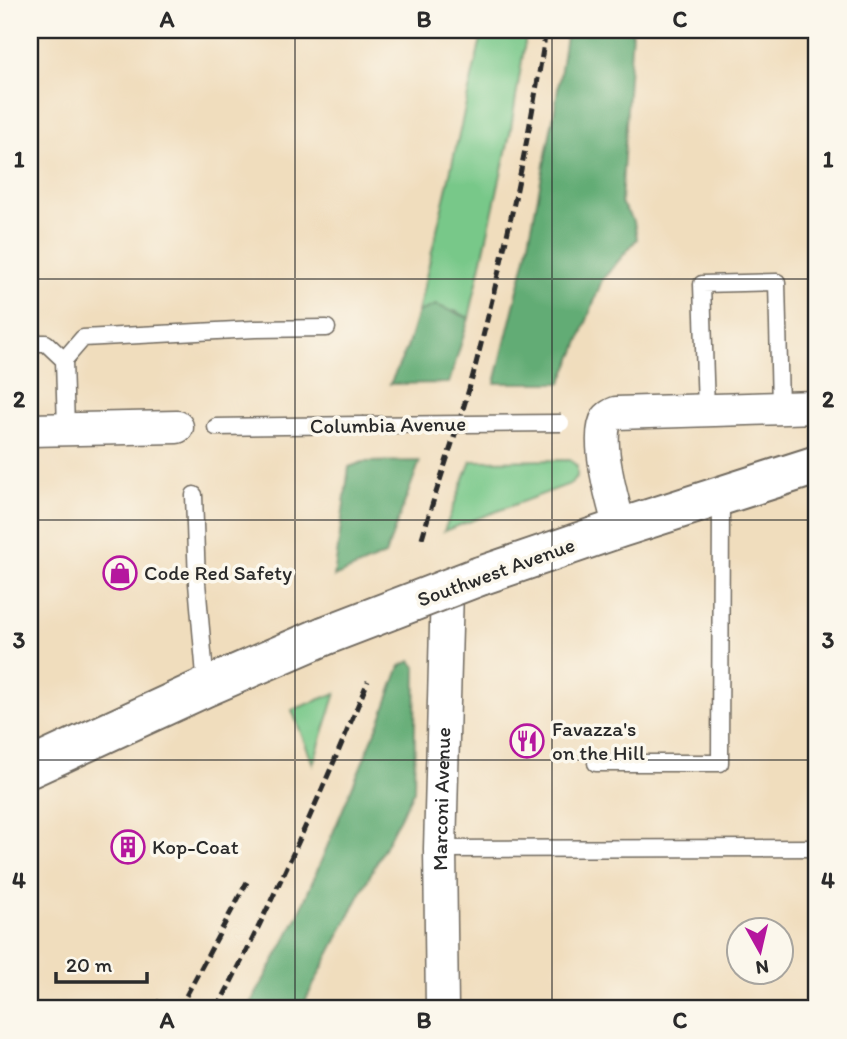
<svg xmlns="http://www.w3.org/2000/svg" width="847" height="1039" font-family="Itim,sans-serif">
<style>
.green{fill:#78c889;stroke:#527a5a;stroke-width:2}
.forest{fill:#62ac75;stroke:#466c50;stroke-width:2}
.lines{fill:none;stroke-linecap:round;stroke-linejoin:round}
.lane-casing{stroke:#70695e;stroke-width:19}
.street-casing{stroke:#70695e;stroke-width:35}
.secondary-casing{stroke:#70695e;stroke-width:42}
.lane{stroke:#fff;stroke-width:16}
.street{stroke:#fff;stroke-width:32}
.secondary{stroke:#fff;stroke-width:38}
.rail{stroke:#2b2b2b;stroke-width:5;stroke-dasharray:10 5;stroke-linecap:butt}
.lane-bridge-casing{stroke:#70695e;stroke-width:19;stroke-linecap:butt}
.secondary-bridge-casing{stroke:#70695e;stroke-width:42;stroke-linecap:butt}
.lane-bridge{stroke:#fff;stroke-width:16}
.secondary-bridge{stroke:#fff;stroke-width:38}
.grid{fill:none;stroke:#2b2b2b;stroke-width:2;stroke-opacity:0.55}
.labels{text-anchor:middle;stroke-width:7;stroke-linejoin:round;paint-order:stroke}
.street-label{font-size:21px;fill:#2b2b2b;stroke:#fbf7ec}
.poi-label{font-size:21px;fill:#2b2b2b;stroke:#fbf7ec;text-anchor:start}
.neatline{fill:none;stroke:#2b2b2b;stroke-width:2.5}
.grid-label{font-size:23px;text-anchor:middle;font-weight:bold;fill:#2b2b2b}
</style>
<rect width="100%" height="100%" fill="#fbf7ec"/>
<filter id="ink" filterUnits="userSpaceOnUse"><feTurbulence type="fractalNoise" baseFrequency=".0143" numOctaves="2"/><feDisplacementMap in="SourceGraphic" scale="14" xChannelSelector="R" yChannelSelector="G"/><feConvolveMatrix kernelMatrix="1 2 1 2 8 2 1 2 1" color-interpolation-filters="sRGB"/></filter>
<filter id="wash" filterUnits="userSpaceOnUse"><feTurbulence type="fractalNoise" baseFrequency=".00686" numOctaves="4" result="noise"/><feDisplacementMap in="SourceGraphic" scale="28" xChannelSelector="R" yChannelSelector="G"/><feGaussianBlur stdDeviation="1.57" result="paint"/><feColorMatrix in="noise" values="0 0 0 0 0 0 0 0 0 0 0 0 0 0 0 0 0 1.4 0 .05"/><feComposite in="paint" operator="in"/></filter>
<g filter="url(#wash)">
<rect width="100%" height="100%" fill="#f0ddbd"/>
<path class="green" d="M483,30H527L510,134L469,318L455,311L418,312Z
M570,460L577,466V477L570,484L444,531L471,461Z
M336,693L313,764L292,710Z"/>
<path class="forest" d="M567,30H632L621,203L634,222L637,239L602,280L575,352L561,383H495L526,257L554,114Z
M436,305L469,318L449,383L390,384L407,348L418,312Z
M420,461L385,555L334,577L349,467L363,462Z
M411,661L416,667L414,790L301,1009H248L298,916L380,721L400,666Z"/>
</g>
<g filter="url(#ink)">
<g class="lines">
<defs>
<path id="lane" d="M30,343H46L64,360
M706,410L702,284L777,282L780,407
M216,427L363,425
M66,429L64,360L83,338L255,329L327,328
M194,495L197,583L206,687
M596,763H720L721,497
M440,849L817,848"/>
<g id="street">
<path d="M30,430L177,427"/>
<path d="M620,528C614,507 594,437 607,419C608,417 613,414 616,413L817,407"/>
<path id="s1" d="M442,1009L440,849L447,589"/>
</g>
<path id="secondary" d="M480,576L620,528L817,465
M30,768L206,687L324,636"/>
</defs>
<use href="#lane" class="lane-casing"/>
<use href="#street" class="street-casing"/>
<use href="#secondary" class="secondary-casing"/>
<use href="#lane" class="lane"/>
<use href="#street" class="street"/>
<use href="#secondary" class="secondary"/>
<path class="rail" d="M422,538C438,483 458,429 473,375C503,261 528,146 546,30
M155,1009L160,1000
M179,1009L247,882
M217,1009C273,902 322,792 368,681"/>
<defs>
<path id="lane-bridge" d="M363,425L561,423"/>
<path id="secondary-bridge" d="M324,636L480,576"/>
</defs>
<use href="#lane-bridge" class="lane-bridge-casing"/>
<use href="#secondary-bridge" class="secondary-bridge-casing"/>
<use href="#lane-bridge" class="lane-bridge"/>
<use href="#secondary-bridge" class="secondary-bridge"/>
</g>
</g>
<path class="grid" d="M295,30V1009M552,30V1009M30,279H817M30,520H817M30,760H817"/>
<defs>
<symbol id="shop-ring" viewBox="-11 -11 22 22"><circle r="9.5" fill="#fbf7ec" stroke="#b5179e" stroke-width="1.5"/><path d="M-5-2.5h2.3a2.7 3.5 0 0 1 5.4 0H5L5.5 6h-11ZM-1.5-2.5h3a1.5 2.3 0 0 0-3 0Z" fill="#b5179e"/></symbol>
<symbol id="restaurant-ring" viewBox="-11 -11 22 22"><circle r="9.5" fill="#fbf7ec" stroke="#b5179e" stroke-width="1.5"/><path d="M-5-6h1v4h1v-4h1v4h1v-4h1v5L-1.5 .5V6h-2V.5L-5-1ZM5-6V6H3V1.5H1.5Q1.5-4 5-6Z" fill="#b5179e"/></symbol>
<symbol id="building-ring" viewBox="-11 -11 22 22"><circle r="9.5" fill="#fbf7ec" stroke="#b5179e" stroke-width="1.5"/><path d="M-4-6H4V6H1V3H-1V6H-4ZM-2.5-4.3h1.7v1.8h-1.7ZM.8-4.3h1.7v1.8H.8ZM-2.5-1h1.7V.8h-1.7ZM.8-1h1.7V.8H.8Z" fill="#b5179e"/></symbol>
</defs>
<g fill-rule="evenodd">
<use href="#shop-ring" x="101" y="554" width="38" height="38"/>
<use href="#restaurant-ring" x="508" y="722" width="38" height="38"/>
<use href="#building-ring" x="109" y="828" width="38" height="38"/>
</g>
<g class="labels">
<g class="street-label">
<text transform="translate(388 425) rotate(-1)" y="7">Columbia Avenue</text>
<text transform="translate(496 572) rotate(-20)" y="7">Southwest Avenue</text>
<text dy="7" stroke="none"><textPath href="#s1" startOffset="210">Marconi Avenue</textPath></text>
</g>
<g class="poi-label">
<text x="144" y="580">Code Red Safety</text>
<text x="552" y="736">Favazza's<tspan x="552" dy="24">on the Hill</tspan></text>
<text x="152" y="854">Kop-Coat</text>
</g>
</g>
<rect width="847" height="1039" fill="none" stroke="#fbf7ec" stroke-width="77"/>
<g transform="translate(760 951) rotate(172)"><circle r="33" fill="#fbf7ec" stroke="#a8a59f" stroke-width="2"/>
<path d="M0-5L12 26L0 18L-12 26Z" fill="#b5179e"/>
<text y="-10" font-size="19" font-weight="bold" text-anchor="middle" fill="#2b2b2b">N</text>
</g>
<path d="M56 972v10h91v-10" fill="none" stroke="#2b2b2b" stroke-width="3.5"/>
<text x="66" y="972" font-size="21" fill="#2b2b2b" stroke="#fbf7ec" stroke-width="5" paint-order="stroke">20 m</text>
<rect x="38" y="38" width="770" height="962" class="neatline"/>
<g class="grid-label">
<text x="167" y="27">A</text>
<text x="424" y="27">B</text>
<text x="680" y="27">C</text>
<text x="19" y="167">1</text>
<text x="828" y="167">1</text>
<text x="19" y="407">2</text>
<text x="828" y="407">2</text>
<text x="19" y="648">3</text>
<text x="828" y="648">3</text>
<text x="19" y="888">4</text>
<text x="828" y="888">4</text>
<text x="167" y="1028">A</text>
<text x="424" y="1028">B</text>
<text x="680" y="1028">C</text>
</g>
</svg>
